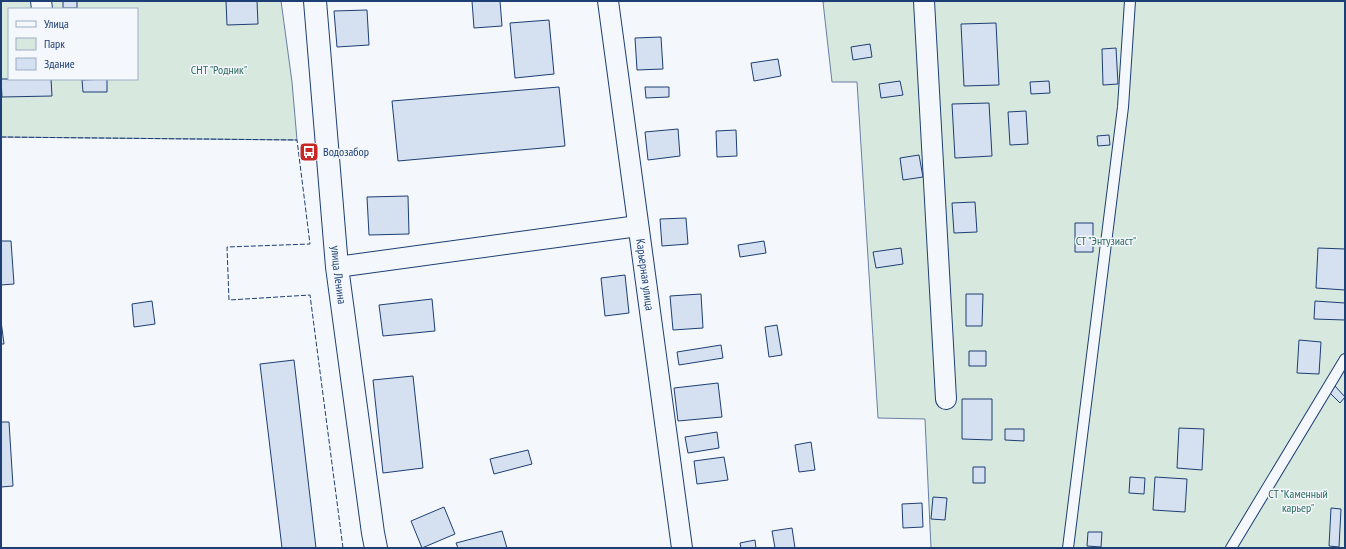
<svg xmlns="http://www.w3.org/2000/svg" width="1346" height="549" font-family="'PT Sans Narrow',sans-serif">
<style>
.green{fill:#d7e8df;stroke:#687fa3;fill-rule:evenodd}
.building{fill:#d5e0f0;stroke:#1d3f73}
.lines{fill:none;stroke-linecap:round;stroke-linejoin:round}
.service-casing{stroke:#1d3f73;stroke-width:12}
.minor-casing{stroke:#1d3f73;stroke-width:22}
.tertiary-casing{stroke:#1d3f73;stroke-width:24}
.service{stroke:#f4f7fb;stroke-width:10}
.minor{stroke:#f4f7fb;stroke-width:20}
.tertiary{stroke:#f4f7fb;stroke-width:22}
.fence{stroke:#1d3f73;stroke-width:1;stroke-dasharray:5 2;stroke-linecap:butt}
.labels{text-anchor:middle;stroke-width:3;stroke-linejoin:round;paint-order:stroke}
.park-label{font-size:12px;fill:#2c6c60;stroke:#f4f7fb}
.poi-label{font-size:12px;fill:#1d3f73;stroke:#f4f7fb;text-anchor:start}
.street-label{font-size:12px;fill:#1d3f73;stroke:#f4f7fb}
</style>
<rect width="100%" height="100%" fill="#f4f7fb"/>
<path class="green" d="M1,1H281L292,82L297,140L1,137ZM9,9H137V79H9Z
M827,1H1345V548H931L925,419L878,418L857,82H832L823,2Z"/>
<path class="building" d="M63,1H77V8H63Z
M226,1H257L258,24L227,25Z
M472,1H500L502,26L474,28Z
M367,10L369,45L337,47L334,11Z
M549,20L554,74L515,78L510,23Z
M996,23L999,85L964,86L961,24Z
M661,37L663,69L637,70L635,38Z
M870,44L872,57L853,60L851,47Z
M1116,48L1118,84L1103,85L1102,49Z
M778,59L781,76L754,81L751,63Z
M1,79H51L52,96L2,97Z
M107,79V92H83L82,80Z
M900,81L903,95L881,98L879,84Z
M1049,81L1050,93L1031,94L1030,82Z
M559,87L565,146L398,161L392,101Z
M645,87H669V97L646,98Z
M989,103L992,156L955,158L952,104Z
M1026,111L1028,144L1010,145L1008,112Z
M678,129L680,156L648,160L645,132Z
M736,130L737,156L717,157L716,131Z
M1109,135L1110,145L1098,146L1097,136Z
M919,155L923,177L903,180L900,158Z
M408,196L409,234L369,235L367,197Z
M975,202L977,232L954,233L952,203Z
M686,218L688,244L662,246L660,219Z
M1075,223H1093V252H1075Z
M1,241H11L14,284L1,285Z
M764,241L766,253L740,257L738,245Z
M901,248L903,264L876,268L873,252Z
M1318,248L1345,249V290L1316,288Z
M625,275L629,313L605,316L601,278Z
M701,294L703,328L673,330L670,296Z
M966,294H983L982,326H966Z
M432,299L435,331L383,336L379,305Z
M152,301L155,324L134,327L132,304Z
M1315,301L1345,303V320L1314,319Z
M1,321L4,344H1Z
M777,325L782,355L769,357L765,327Z
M1299,340L1321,342L1319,374L1297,373Z
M721,345L723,358L679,365L677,352Z
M969,351H986V366H969Z
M294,360L316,548H282L260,364Z
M413,376L423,468L383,473L373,380Z
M718,383L722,417L678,421L674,388Z
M1335,386L1345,397L1340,403L1329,392Z
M962,399H992V440L962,439Z
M1,422H9L13,486L1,487Z
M1179,428L1204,429L1202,470L1177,468Z
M1005,429H1024V441L1005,440Z
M717,432L719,448L688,453L685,437Z
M811,442L815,470L799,472L795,445Z
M528,450L532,464L494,474L490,459Z
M724,457L728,480L697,484L694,461Z
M973,467H985V483H973Z
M1130,477L1145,478L1144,494L1129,493Z
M1155,477L1187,479L1185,512L1153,510Z
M933,497L947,498L945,520L931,519Z
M922,503L923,527L903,528L902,504Z
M444,507L455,534L422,548L411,521Z
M1331,508L1341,509L1339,547L1329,546Z
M792,528L795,548H775L772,531Z
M502,531L507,548H458L456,543Z
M1088,532H1102L1101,547L1087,546Z
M755,540L756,548H741L740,543Z"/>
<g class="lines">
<defs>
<path id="service" d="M1068,548L1123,107L1130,1
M1231,548L1345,359"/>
<g id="minor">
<path d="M41,1L42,9"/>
<path id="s1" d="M608,1L682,548"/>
<path d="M924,1L946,399"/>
<path d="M337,267L638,226"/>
</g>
<g id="tertiary">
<path id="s2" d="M315,1L337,267L373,533L376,548"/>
</g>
</defs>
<use href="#service" class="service-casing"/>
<use href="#minor" class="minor-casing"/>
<use href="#tertiary" class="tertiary-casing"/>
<use href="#service" class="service"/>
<use href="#minor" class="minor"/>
<use href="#tertiary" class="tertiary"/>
<path class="fence" d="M1,137L297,140L310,244L227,247L229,300L310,295L343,548"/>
</g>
<defs>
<symbol id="bus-square" viewBox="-11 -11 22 22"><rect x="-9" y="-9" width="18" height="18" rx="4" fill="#c62828" stroke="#f4f7fb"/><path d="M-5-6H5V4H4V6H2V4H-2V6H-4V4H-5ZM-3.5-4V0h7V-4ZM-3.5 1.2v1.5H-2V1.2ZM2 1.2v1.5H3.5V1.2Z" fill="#fff"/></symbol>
</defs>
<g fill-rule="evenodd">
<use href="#bus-square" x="298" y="141" width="22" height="22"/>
</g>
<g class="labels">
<g class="park-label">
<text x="219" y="74">СНТ "Родник"</text>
<text x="1106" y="245">СТ "Энтузиаст"</text>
<text x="1298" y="498">СТ "Каменный<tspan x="1298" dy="14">карьер"</tspan></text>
</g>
<g class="poi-label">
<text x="323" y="156">Водозабор</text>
</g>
<g class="street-label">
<text dy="4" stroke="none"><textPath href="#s2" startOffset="275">улица Ленина</textPath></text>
<text dy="4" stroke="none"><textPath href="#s1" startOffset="276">Карьерная улица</textPath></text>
</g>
</g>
<rect width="1346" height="549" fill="none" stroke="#1d3f73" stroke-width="4"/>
<rect x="8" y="8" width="130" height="72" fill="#f4f7fb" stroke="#9eadc5"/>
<rect x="16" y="21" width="20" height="6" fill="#f4f7fb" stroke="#9eadc5"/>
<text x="44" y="28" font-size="12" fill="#1d3f73">Улица</text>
<rect x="16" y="38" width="20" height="12" fill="#d7e8df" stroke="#9eadc5"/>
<text x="44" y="48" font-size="12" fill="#1d3f73">Парк</text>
<rect x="16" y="58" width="20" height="12" fill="#d5e0f0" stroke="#9eadc5"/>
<text x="44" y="68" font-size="12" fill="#1d3f73">Здание</text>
</svg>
